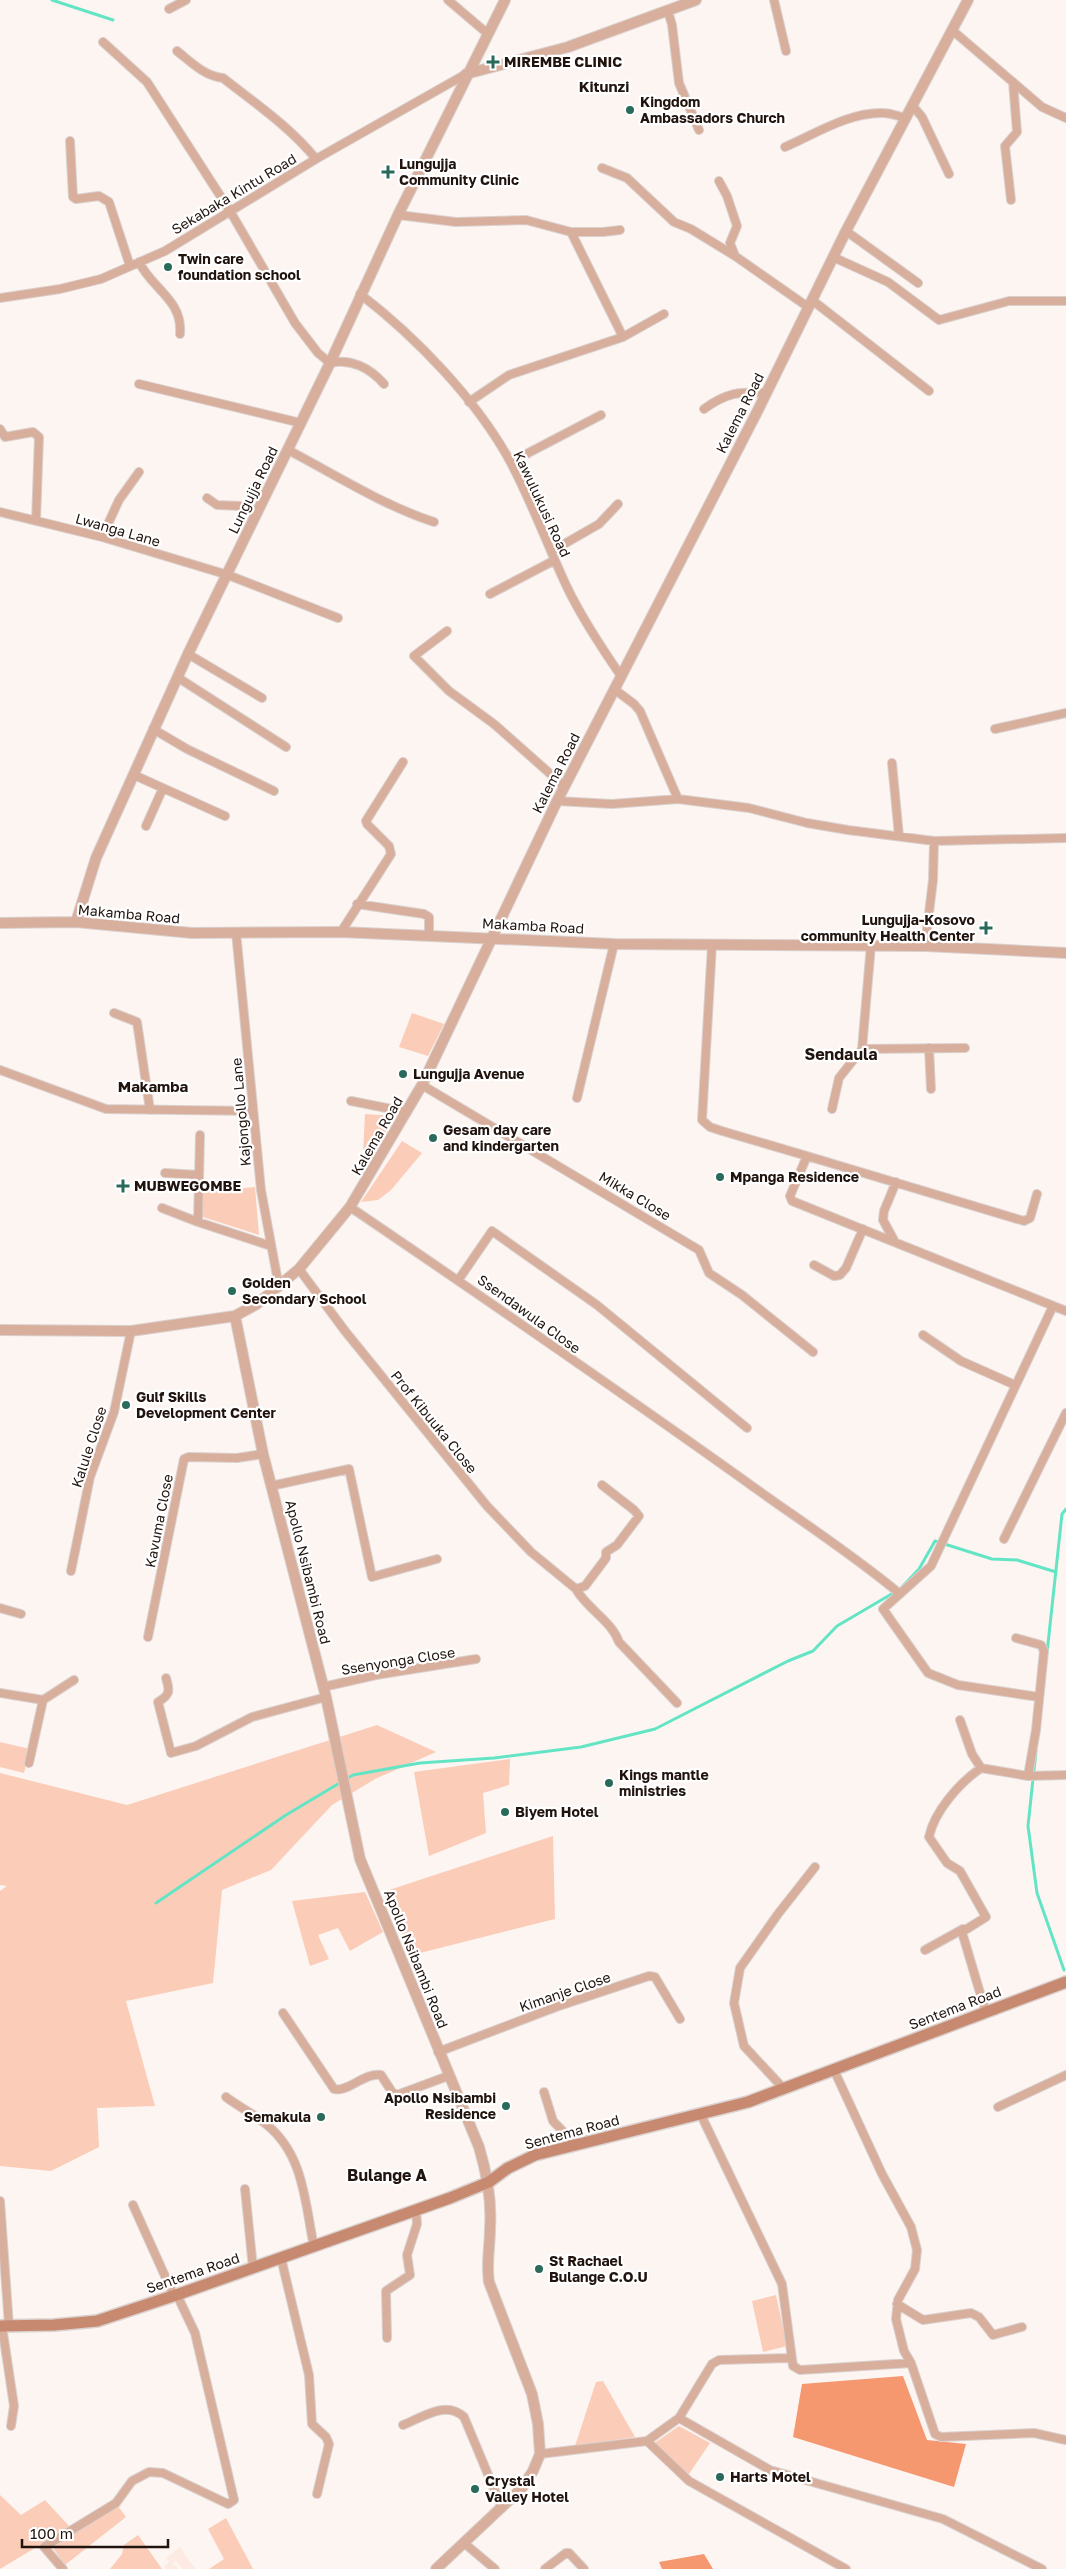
<svg xmlns="http://www.w3.org/2000/svg" width="1066" height="2569" font-family="'Golos Text',sans-serif">
<style>
.built{fill:#fdebe3}
.green{fill:#fbccb8}
.forest{fill:#f59870}
.lines{fill:none;stroke-linecap:round;stroke-linejoin:round}
.stream{stroke:#63e5c5;stroke-width:3}
.minor-casing{stroke:#dad1ce;stroke-width:10}
.tertiary-casing{stroke:#dad1ce;stroke-width:12}
.secondary-casing{stroke:#dad1ce;stroke-width:14}
.minor{stroke:#d8ae9c;stroke-width:8}
.tertiary{stroke:#d8ae9c;stroke-width:10}
.secondary{stroke:#c7896f;stroke-width:11}
.poi-dot{fill:#296a5a;stroke:#fff;stroke-width:2}
.labels{text-anchor:middle;stroke-width:4.5;stroke-linejoin:round;paint-order:stroke}
.poi-label{font-size:14px;font-weight:bold;fill:#21140f;stroke:#fff;text-anchor:start}
.street-label{font-size:14px;fill:#21140f;stroke:#fff}
.neighbourhood-label{font-size:15px;font-weight:bold;fill:#21140f;stroke:#fff}
.quarter-label{font-size:16px;font-weight:bold;fill:#21140f;stroke:#fff}
</style>
<rect width="100%" height="100%" fill="#fdf5f2"/>
<path class="built" d="M180,2547L188,2559L196,2569H183L176,2561L171,2565H176L179,2569H166L164,2566L169,2562L166,2558Z"/>
<path class="green" d="M412,1013L444,1024L428,1056L399,1047Z
M365,1114L395,1116L371,1156L363,1153Z
M402,1141L422,1153L391,1190L378,1200L361,1202Z
M255,1187L259,1235L203,1217V1192Z
M377,1725L436,1752L375,1779L332,1805L271,1870L222,1890L213,1983L126,2001L155,2106L97,2108L99,2147L51,2171L0,2166V1891L7,1886L0,1885V1773L127,1805Z
M0,1742L30,1749L24,1773L0,1767Z
M510,1759L509,1785L483,1793L486,1833L429,1856L414,1772Z
M553,1836L555,1919L412,1955L383,1892Z
M365,1892L383,1932L350,1951L338,1928L318,1935L329,1959L310,1966L292,1901Z
M776,2295L787,2346L763,2352L752,2301Z
M603,2381L635,2437L575,2446L596,2382Z
M679,2426L710,2443L689,2474L680,2468L653,2444Z
M0,2495L21,2515L45,2500L70,2527L0,2569Z
M118,2506L126,2517L65,2565L51,2545Z
M226,2518L253,2569H209L224,2559L208,2529Z
M138,2535L162,2569H110L122,2554L124,2545Z"/>
<path class="forest" d="M903,2376L927,2440L966,2444L954,2487L793,2437L802,2384Z
M704,2554L713,2569H662L659,2562Z"/>
<g class="lines">
<path class="stream" d="M52,0L113,20
M902,1587L919,1569L935,1541L992,1559L1017,1560L1056,1572
M1047,1653L1062,1514L1066,1509
M1036,1751L1028,1826L1037,1893L1064,1970
M156,1903L286,1815L353,1775L420,1763L494,1758L581,1747L655,1729L788,1661L813,1651L837,1626L895,1592"/>
<defs>
<path id="minor" d="M448,0L488,34
M774,0L786,51
M169,9L186,0
M668,11L672,25L679,83L699,130
M952,30L1042,107L1066,118
M103,42L147,82L230,211L295,323L318,353L330,363C351,358 370,368 384,384
M177,51C191,62 204,76 223,78C256,104 289,126 316,159
M912,105L922,117L949,174
M70,141L73,197L76,199L99,196L109,202L130,266
M785,147C815,134 849,112 883,113C890,113 898,116 906,118
M602,168L627,178L674,222L691,229L735,256
M719,181L727,196L737,226L730,243L735,256L808,307
M1011,200L1005,146L1017,132L1013,82
M398,215L456,222L526,220L571,232H603L620,230
M846,231L918,283
M571,232L623,337
M833,257L888,282L939,320L1009,301H1066
M139,262C152,289 183,300 180,334
M360,294C416,337 477,400 511,463C532,503 547,544 566,585C581,617 601,647 621,676
M0,298L60,289L101,279L165,251L316,159L466,74
M812,300L929,391
M139,384L301,423
M469,402L509,375L623,337L664,314
M704,409C726,393 739,391 766,393
M0,429L5,437L33,432L39,437L36,521
M288,450C336,475 382,505 434,522
M511,462L601,415
M207,498L217,505L242,506L258,512
M0,512L102,537L228,575L338,618
M102,537L119,500L139,472
M552,551L599,524L618,504
M490,594L555,560
M447,631L414,656L449,691L494,724L564,786
M188,654L262,698
M177,677L286,747
M614,689L634,704L640,711L678,799L749,808L807,823L848,830L934,841L1066,838
M153,729L187,749L274,791
M995,729L1066,713
M892,763L899,836
M134,775L225,816
M557,801L612,804L678,799
M146,826L163,788
M357,904L424,914L429,917V935
M236,932L261,1190L279,1287
M341,932L391,854L389,846L367,824L366,821L403,762
M712,945L702,1120L710,1127L722,1131L807,1156L790,1196L792,1201L1066,1311
M925,946L933,880L934,841
M114,1013L137,1022L150,1110
M929,1048L931,1089
M862,1049L965,1048
M0,1070L106,1109L253,1111
M422,1085L699,1250L709,1273L742,1295L813,1352
M577,1098L614,944
M351,1101L407,1112
M832,1109L839,1078L862,1049L871,945
M807,1156L1024,1221L1030,1218L1037,1194
M165,1173L199,1175
M350,1207C481,1296 612,1386 741,1478C793,1516 850,1552 900,1594
M162,1208L198,1222L271,1246
M198,1222L200,1135
M895,1242L883,1220L884,1211L896,1182
M814,1265L834,1276L840,1275L846,1268L863,1229
M299,1269L345,1331L487,1506L531,1552L576,1589L585,1586L606,1558V1552L617,1545L639,1516L634,1510L602,1485
M459,1279L492,1231L597,1305L747,1428
M923,1335L961,1361L1015,1385
M271,1486L349,1469L372,1577L437,1559
M1004,1539L1066,1413
M71,1571L90,1477L114,1412L131,1331
M576,1589C587,1609 611,1620 619,1642L677,1703
M0,1608L21,1614
M148,1637L184,1459L189,1457L237,1458L263,1454
M1016,1638L1041,1645L1044,1651L1036,1730L1028,1776
M166,1678C170,1691 170,1695 158,1702L171,1753L196,1746L252,1717L326,1697
M323,1687L376,1675L476,1659
M0,1693L43,1700L29,1763
M1039,1697L958,1685L928,1673L883,1609L931,1566L1053,1306
M43,1700L74,1680
M960,1720L972,1754L981,1768L1028,1776L1066,1775
M981,1768C959,1783 934,1812 929,1837L947,1863L960,1871L986,1917L962,1932L986,2013
M925,1950L963,1929
M283,2013L334,2089C347,2093 365,2072 381,2075L392,2092L397,2095L448,2076
M438,2052L556,2007L649,1976L655,1977L680,2019
M834,2070L882,2174L911,2227L917,2250L915,2269L898,2300L896,2319L904,2351L911,2363L935,2434L941,2437L1034,2433L1066,2440
M784,2089L744,2046L734,2003L740,1968L778,1914L815,1867
M544,2092L553,2121L576,2145
M226,2097C239,2107 254,2114 267,2125C304,2155 305,2203 314,2247
M998,2107L1066,2075
M701,2115L782,2284L793,2366L800,2370L911,2363
M245,2189L253,2268
M0,2201L9,2326
M133,2205L174,2296
M281,2258L309,2375L312,2424L326,2437L329,2444L317,2494
M897,2304L923,2320L971,2313L979,2317L993,2335L1022,2327
M2,2326L14,2406L11,2426
M387,2338L386,2291L410,2275L407,2255L417,2224L416,2211
M679,2418L770,2470L943,2519L1042,2569
M403,2425C423,2417 446,2400 464,2417L502,2508
M647,2441L689,2481L846,2569
M540,2454L647,2441L679,2418L712,2364L719,2360L791,2358
M464,2543L495,2569
M63,2569L44,2547L116,2503L132,2481L149,2472L163,2473L228,2504L234,2500L195,2333L177,2295
M545,2569L566,2553H569L584,2569"/>
<path id="tertiary" d="M466,74L568,47L696,0
M76,922L96,858L188,654L330,363L398,215L505,0
M0,923L76,922L192,933L341,932L614,944L925,946L1066,953
M235,1316L263,1454L326,1697L360,1859L479,2147C487,2174 492,2200 490,2228C490,2247 486,2263 489,2282L532,2394L538,2424L540,2454L533,2471L522,2488L436,2569
M0,1330L131,1331L235,1316L257,1304L299,1269L350,1207L422,1085L557,801L758,410L846,231L968,0"/>
<path id="secondary" d="M0,2326L54,2325L97,2321L179,2294L450,2198L489,2182L508,2168L535,2155L748,2102L1066,1982"/>
</defs>
<use href="#minor" class="minor-casing"/>
<use href="#tertiary" class="tertiary-casing"/>
<use href="#secondary" class="secondary-casing"/>
<use href="#minor" class="minor"/>
<use href="#tertiary" class="tertiary"/>
<use href="#secondary" class="secondary"/>
</g>
<g class="poi-dot">
<path d="M490.5 54.5h5v5h5v5h-5v5h-5v-5h-5v-5h5z"/>
<circle cx="630" cy="110" r="5"/>
<path d="M385.5 164.5h5v5h5v5h-5v5h-5v-5h-5v-5h5z"/>
<circle cx="168" cy="267" r="5"/>
<path d="M983.5 920.5h5v5h5v5h-5v5h-5v-5h-5v-5h5z"/>
<circle cx="403" cy="1074" r="5"/>
<circle cx="433" cy="1138" r="5"/>
<circle cx="720" cy="1177" r="5"/>
<path d="M120.5 1178.5h5v5h5v5h-5v5h-5v-5h-5v-5h5z"/>
<circle cx="232" cy="1291" r="5"/>
<circle cx="126" cy="1405" r="5"/>
<circle cx="609" cy="1783" r="5"/>
<circle cx="505" cy="1812" r="5"/>
<circle cx="506" cy="2106" r="5"/>
<circle cx="321" cy="2117" r="5"/>
<circle cx="539" cy="2269" r="5"/>
<circle cx="720" cy="2477" r="5"/>
<circle cx="475" cy="2489" r="5"/>
</g>
<g class="labels">
<g class="poi-label">
<text x="504" y="67">MIREMBE CLINIC</text>
<text x="640" y="107">Kingdom<tspan x="640" dy="16">Ambassadors Church</tspan></text>
<text x="399" y="169">Lungujja<tspan x="399" dy="16">Community Clinic</tspan></text>
<text x="178" y="264">Twin care<tspan x="178" dy="16">foundation school</tspan></text>
<text x="975" y="925" text-anchor="end">Lungujja-Kosovo<tspan x="975" dy="16">community Health Center</tspan></text>
<text x="413" y="1079">Lungujja Avenue</text>
<text x="443" y="1135">Gesam day care<tspan x="443" dy="16">and kindergarten</tspan></text>
<text x="730" y="1182">Mpanga Residence</text>
<text x="134" y="1191">MUBWEGOMBE</text>
<text x="242" y="1288">Golden<tspan x="242" dy="16">Secondary School</tspan></text>
<text x="136" y="1402">Gulf Skills<tspan x="136" dy="16">Development Center</tspan></text>
<text x="619" y="1780">Kings mantle<tspan x="619" dy="16">ministries</tspan></text>
<text x="515" y="1817">Biyem Hotel</text>
<text x="496" y="2103" text-anchor="end">Apollo Nsibambi<tspan x="496" dy="16">Residence</tspan></text>
<text x="311" y="2122" text-anchor="end">Semakula</text>
<text x="549" y="2266">St Rachael<tspan x="549" dy="16">Bulange C.O.U</tspan></text>
<text x="730" y="2482">Harts Motel</text>
<text x="485" y="2486">Crystal<tspan x="485" dy="16">Valley Hotel</tspan></text>
</g>
<g class="street-label">
<text transform="translate(234 194) rotate(-31)" y="5">Sekabaka Kintu Road</text>
<text transform="translate(740 413) rotate(-63)" y="5">Kalema Road</text>
<text transform="translate(253 490) rotate(-64)" y="5">Lungujja Road</text>
<text transform="translate(542 504) rotate(65)" y="5">Kawulukusi Road</text>
<text transform="translate(118 530) rotate(16)" y="5">Lwanga Lane</text>
<text transform="translate(556 773) rotate(-63)" y="5">Kalema Road</text>
<text transform="translate(129 914) rotate(5)" y="5">Makamba Road</text>
<text transform="translate(533 926) rotate(3)" y="5">Makamba Road</text>
<text transform="translate(241 1112) rotate(-95)" y="5">Kajongollo Lane</text>
<text transform="translate(377 1136) rotate(-60)" y="5">Kalema Road</text>
<text transform="translate(635 1196) rotate(31)" y="5">Mikka Close</text>
<text transform="translate(529 1314) rotate(36)" y="5">Ssendawula Close</text>
<text transform="translate(434 1422) rotate(51)" y="5">Prof Kibuuka Close</text>
<text transform="translate(89 1447) rotate(-72)" y="5">Kalule Close</text>
<text transform="translate(159 1521) rotate(-79)" y="5">Kavuma Close</text>
<text transform="translate(308 1572) rotate(76)" y="5">Apollo Nsibambi Road</text>
<text transform="translate(398 1661) rotate(-9)" y="5">Ssenyonga Close</text>
<text transform="translate(416 1959) rotate(68)" y="5">Apollo Nsibambi Road</text>
<text transform="translate(565 1992) rotate(-19)" y="5">Kimanje Close</text>
<text transform="translate(955 2008) rotate(-21)" y="5">Sentema Road</text>
<text transform="translate(572 2132) rotate(-15)" y="5">Sentema Road</text>
<text transform="translate(193 2273) rotate(-19)" y="5">Sentema Road</text>
</g>
<g class="neighbourhood-label">
<text x="604" y="92">Kitunzi</text>
<text x="153" y="1092">Makamba</text>
</g>
<g class="quarter-label">
<text x="841" y="1060">Sendaula</text>
<text x="387" y="2181">Bulange A</text>
</g>
</g>
<path d="M22 2539v8h146v-8" fill="none" stroke="#21140f" stroke-width="2.5"/>
<text x="30" y="2539" font-size="15" fill="#21140f" stroke="#ffffff" stroke-width="4" paint-order="stroke">100 m</text>
</svg>
